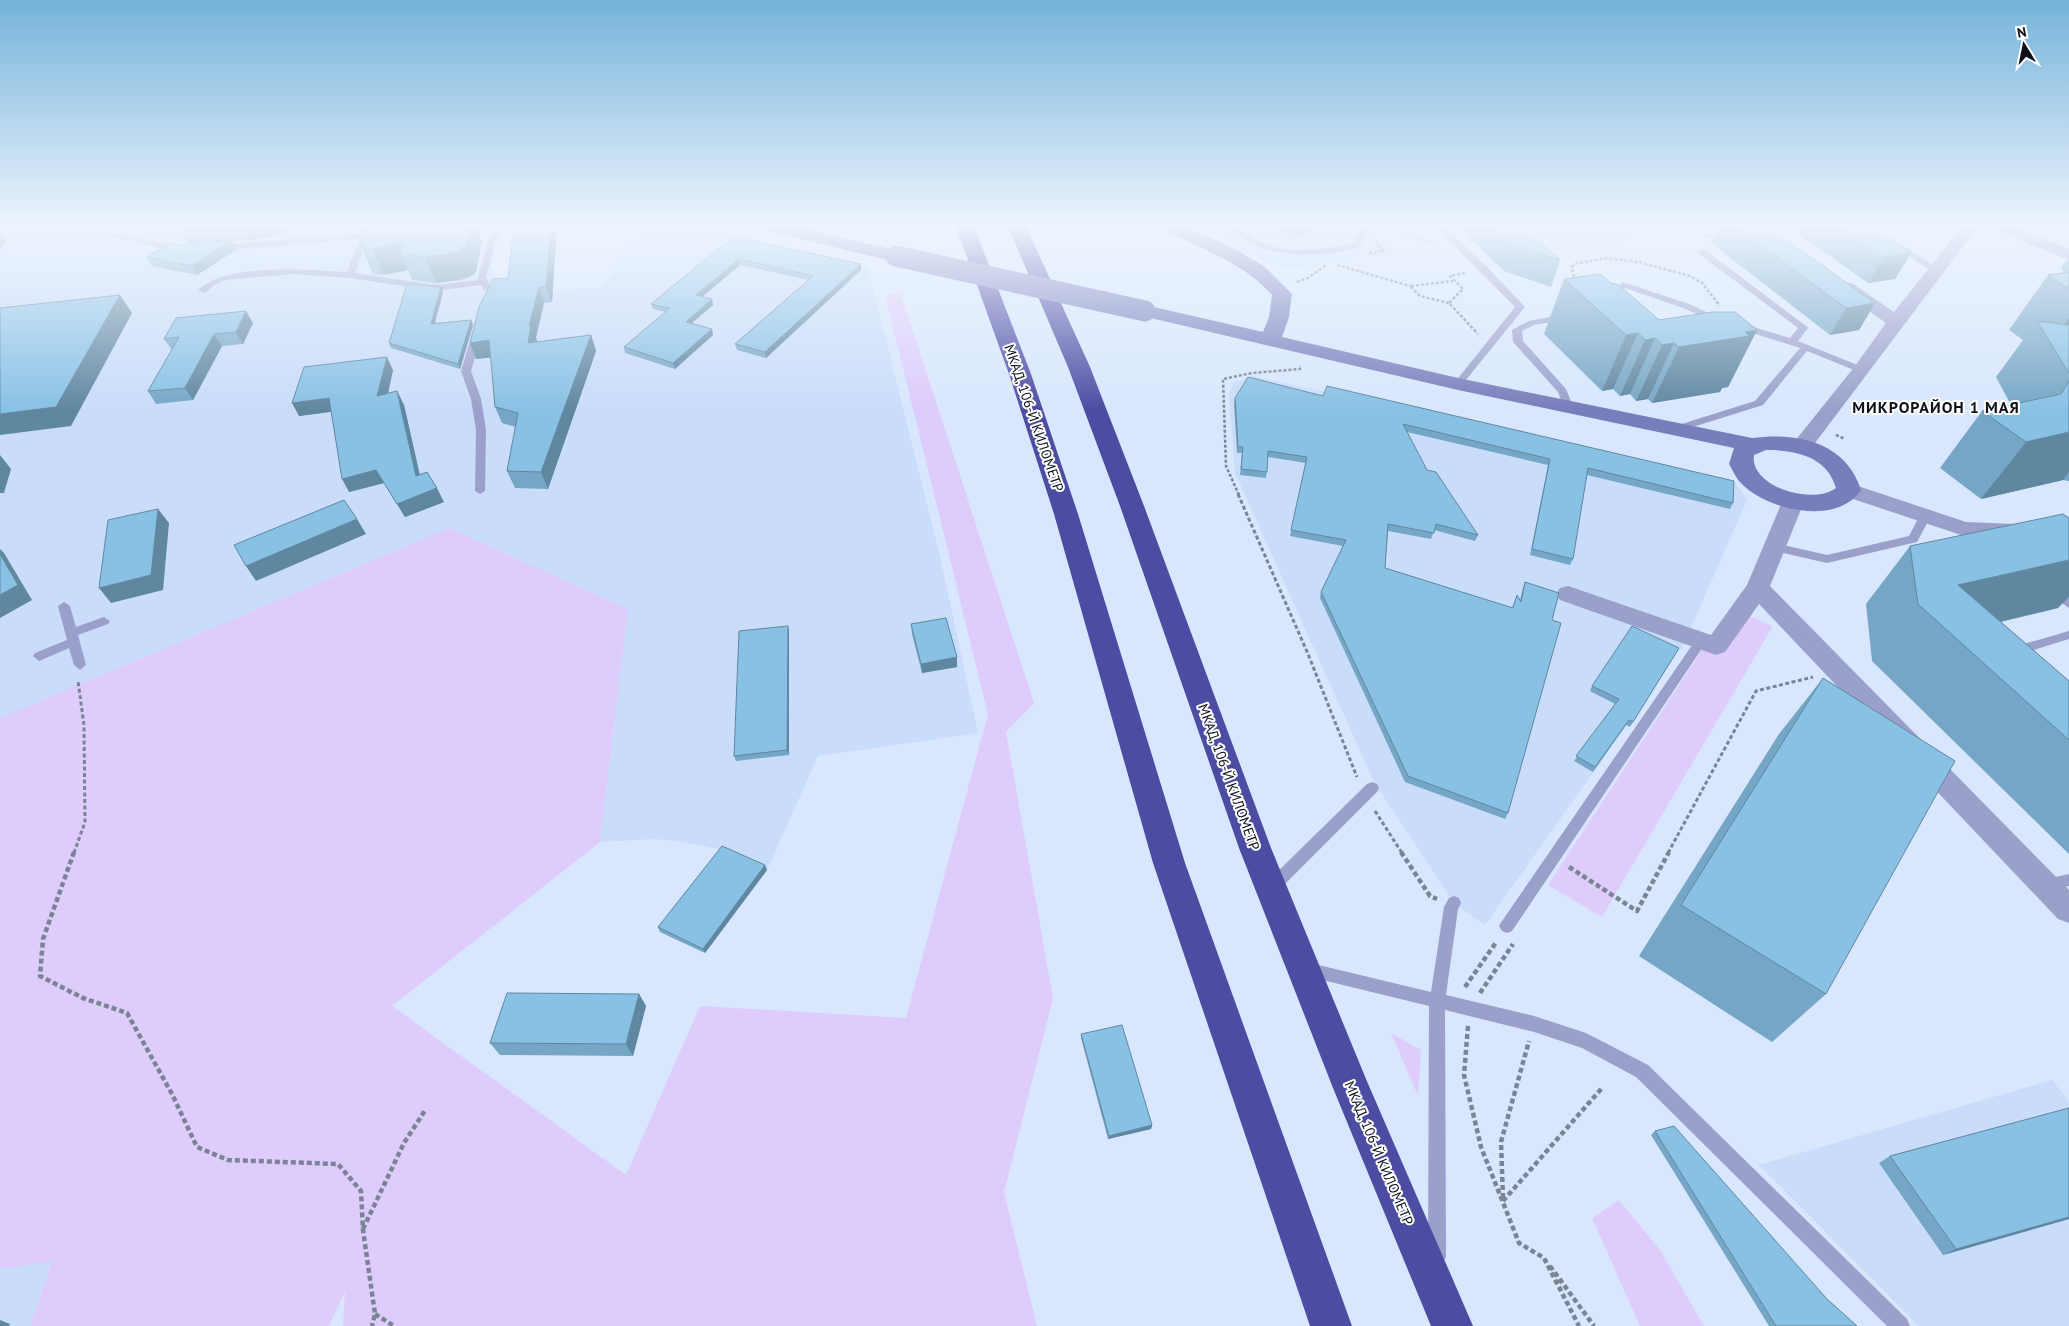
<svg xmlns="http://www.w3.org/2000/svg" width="2069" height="1326" font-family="'PT Sans',sans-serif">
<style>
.built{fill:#c9dcf9}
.green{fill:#deccfc}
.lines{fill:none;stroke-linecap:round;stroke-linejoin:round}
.path-far2{stroke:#7a8494;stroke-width:2.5;stroke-dasharray:3 2;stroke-linecap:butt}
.path-far1{stroke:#7a8494;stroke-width:3;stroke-dasharray:4 2.5;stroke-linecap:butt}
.path{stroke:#7a8494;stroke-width:4.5;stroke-dasharray:5 3;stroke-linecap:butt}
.lane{fill:#9ba0ca;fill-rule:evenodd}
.street{fill:#9ba0ca;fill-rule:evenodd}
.secondary{fill:#787dbb;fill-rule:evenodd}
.highway{fill:#4d4ca3;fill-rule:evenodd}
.secondary-bridge{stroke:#787dbb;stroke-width:21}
.wall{fill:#76a6c5}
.shaded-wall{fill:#6087a0}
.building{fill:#89c1e5;stroke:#6087a0}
.labels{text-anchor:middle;stroke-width:4;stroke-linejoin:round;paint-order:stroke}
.street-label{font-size:14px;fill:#0c1119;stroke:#fff}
.far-district-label{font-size:16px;font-weight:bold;letter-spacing:1px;fill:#0c1119;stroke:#fff}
</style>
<rect width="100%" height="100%" fill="#d8e7fd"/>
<path class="built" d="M0,224H456L448,242L486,238L498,294L603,287L641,224H700L868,267L941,561L978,733L818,756L767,870L705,953L660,932L723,850L679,841L653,839L600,842L628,609L449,528L0,718Z
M1191,224H1370L1397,254L1289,269L1246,253Z
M1511,224H1722L1724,226L1542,253Z
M1253,376L1735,483L1747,500L1683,646L1485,925L1454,903L1374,782L1235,473L1229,392L1234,382Z
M2052,1080L2069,1101V1326H1919L1759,1165Z
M52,1260L30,1326H0V1269Z"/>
<path class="green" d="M901,294L1034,703L1006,732L1053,998L1004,1192L1037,1326H343L345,1291L329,1326H30L52,1261L0,1269V718L449,528L628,609L600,842L392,1006L626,1175L700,1006L906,1018L988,714L885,295Z
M1746,615L1773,626L1602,917L1548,885L1704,647Z
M1391,1033L1421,1050L1418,1096Z
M1619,1200L1660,1250L1704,1326H1640L1592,1218Z"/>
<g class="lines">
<path class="path-far2" d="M1389,224V230
M1377,231L1389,230L1434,243
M1703,237L1717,235
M1369,253L1384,251L1375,241
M1337,265L1410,286
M1465,273L1450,276L1463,289L1449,303L1478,334
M1297,282L1308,278L1326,265
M1575,282L1572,267L1574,264L1606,258L1639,262L1690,276L1702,283L1720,306
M1449,303L1420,296L1410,286L1453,281
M1836,435L1845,439
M1239,495L1226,466L1223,379L1252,373L1300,369V365"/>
<path class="path-far1" d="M1238,494L1308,654L1357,777
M1375,811L1402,853
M74,853L85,822L84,725L78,681
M1668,853L1756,691L1813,677"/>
<path class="path" d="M74,852L43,939L40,976L83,998L127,1013L172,1094L197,1147L228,1160L338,1164L361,1191L363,1230L375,1314L372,1326
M1401,852L1430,896L1437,899
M1569,867L1637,911L1669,852
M1465,987L1497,941
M1480,993L1513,944
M1468,1026L1464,1075L1481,1147L1519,1243L1544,1258L1579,1326
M1503,1198L1501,1142L1529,1041
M1503,1201L1602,1088
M363,1229L404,1143L426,1109
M1550,1266L1594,1326
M375,1314L394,1326"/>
<path class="lane" d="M97,224H105L107,229L113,232L186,249L182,252L107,236L100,232Z
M364,224H372L355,273L436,285L479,280L478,277L493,224H501L486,277L491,288L484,290L481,285L436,291L350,278L294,274L225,280L214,285L205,293L198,291C222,262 311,270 347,272L359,239L217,251L213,248L217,245L360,234Z
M1225,224C1241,224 1250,239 1265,244C1293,255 1325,248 1353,244L1360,233L1354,224H1362L1368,233L1359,248C1313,258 1260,261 1225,224Z
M1433,224H1442L1488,268L1525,307L1461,386H1455V382L1515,307Z
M1894,243H1900L1942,271L1935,273L1894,247Z
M1699,250H1705L1806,326L1808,328L1798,341L1865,368V372H1859L1807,351L1763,405L1680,431H1672V427L1755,401L1800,348L1737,328L1735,326L1740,323L1790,338L1798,328L1699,254Z
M1623,282L1689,304L1721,319L1713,321L1683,308L1625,288L1613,300H1607V296Z
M1566,314L1571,317L1569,319L1534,325L1522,331L1523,341L1566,389L1573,406L1568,409L1563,406L1558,392L1513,342L1512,330L1529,321Z
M477,331L482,334L471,371L481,399L486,430L485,491L480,494L475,491L476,430L471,399L461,371L472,334Z
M1925,512L1931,516L1917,542L1827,563L1775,551L1769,547L1775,543L1827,555L1909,536L1921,513Z
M2053,587L2069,598V608L2049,594L2047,591Z
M64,602L70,606L76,627L104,617L110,621L108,624L78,635L86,665L80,670L74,665L69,648L39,661L33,656L35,653L67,640L58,606Z
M2069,631V639L2014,656L2008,651L2010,648Z
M1701,637L1705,638L1707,641L1705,644L1512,931L1507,933L1502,931L1499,926L1502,921L1697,638Z
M1372,782L1377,784L1379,788L1377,792L1276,893L1271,894L1266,893L1264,888L1266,883L1367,784Z
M2069,874V886L2046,891L2041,890L2039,885L2041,880Z
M1454,896L1459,898L1461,903L1458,909L1446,995L1534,1016L1586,1033L1648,1065L1907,1319L1910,1326H1887L1636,1077L1582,1048L1534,1032L1445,1010L1446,1257L1443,1263L1437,1266L1431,1263L1428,1257L1429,1006L1306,976L1301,974L1298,969L1301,964L1306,962L1431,992L1444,907L1449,898Z"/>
<path class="street" d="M1964,224H1980L1809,451L1802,452L1795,451L1792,446L1795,441L1855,366L1886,323L1840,291L1837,287L1840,283H1852L1894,312Z
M1984,224H2007L2069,249V260L1986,227Z
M1849,483L1966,522L2069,526V540L1964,536L1841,495L1838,490L1841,485Z
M1793,495L1801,497L1804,502L1770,586L2069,890V923L2058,919L1759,604L1725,652L1716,655L1560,600L1556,594L1560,588L1568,586L1711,635L1747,585L1782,502L1785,497Z"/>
<path class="secondary" d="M752,224H784L903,252L905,256L903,260L896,262L755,228Z
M1157,224H1180L1235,249L1265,267L1292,294L1289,317L1282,337L1458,378L1752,438C1797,432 1846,442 1861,490C1837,527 1764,510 1739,481C1735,476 1732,469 1729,464L1734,448L1458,390L1138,315L1135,311L1138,307L1145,305L1263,332L1269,317L1272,295C1242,261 1198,248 1160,228ZM1766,450C1795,450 1827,456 1836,488C1812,506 1749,486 1754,455Z"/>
<path class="highway" d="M955,224H973L1031,374L1078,514L1185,863L1352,1326H1310L1153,863L1054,514L1009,374Z
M1007,224H1025L1090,367L1144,506L1271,848L1366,1079L1473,1326H1431L1333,1088L1239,848L1120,506L1068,367Z"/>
<path class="secondary-bridge" d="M896,256L1145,311"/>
</g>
<path class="wall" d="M177,224H288L284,234L252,240L231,241L236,250L197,275L152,266L147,257L181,245L188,244Z
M557,224L552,302L544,303L536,337L537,342L591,335L596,351L548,489L515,488L507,471L516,427L502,423L495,407L491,357L476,359L508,278Z
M1264,224H1332V225L1289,240Z
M1454,224H1520L1560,260L1551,287L1504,271Z
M1719,224H1764L1875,303L1859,330L1830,335L1711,243Z
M1784,224H1867L1911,253L1895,279L1868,283Z
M733,237L861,270L766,358L737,350L735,344L808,280L740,265L702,297L712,299L713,305L692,323L712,329L713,335L675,369L625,353L624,347L665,312L653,309L651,304Z
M482,241L476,272L470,277L460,280L436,283L412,280L408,270L384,275L373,274L361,247Z
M2069,257V481L2063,480L1981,499L1940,468L1982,411L2011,405L1996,377L2023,340L2009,330L2048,275L2064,273L2061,268Z
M1564,279L1612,284L1659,320L1757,330L1728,387L1722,388L1720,392L1652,403L1648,399L1636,401L1630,394L1620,396L1613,389L1602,391L1544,334Z
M443,292L435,323L471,320L473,325L460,369L391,348L389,343Z
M253,323L243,344L222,346L193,400L156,404L148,391L172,350L164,339Z
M393,370L388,394L397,391L404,405L420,475L444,502L405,517L384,483L349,492L331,412L299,416Z
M1248,377L1733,503L1730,509L1587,475L1573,559L1570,565L1530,555L1548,465L1407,432L1427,470L1478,535L1475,541L1434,530L1431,539L1388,531L1385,568L1512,608L1517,595L1520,600L1523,588L1525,582L1552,620L1508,813L1505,819L1405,782L1320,598L1321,592L1343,546L1290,536L1306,463L1268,457L1266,478L1240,475L1242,453H1237L1234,404L1235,398Z
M1910,546L2058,608L2001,622L2069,681V854L1872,661L1866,604Z
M911,624L957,667L922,673L912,634Z
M789,631V755L736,761L734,756Z
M1679,648L1630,727L1626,725L1593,772L1574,761L1615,704L1590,691L1592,686Z
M1823,678L1826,994L1772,1042L1639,956L1779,734Z
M767,870L705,953L660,932L658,927Z
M639,994L646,1006L633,1056L500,1055L490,1043Z
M1081,1034L1152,1125L1151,1129L1108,1139L1081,1038Z
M2069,1108V1219L1943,1255L1879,1163L1890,1156Z
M1655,1131L1827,1299L1857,1326H1769L1651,1135Z"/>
<path class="shaded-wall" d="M244,224H288L284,234L252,240Z
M470,224H476L482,241L476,272L470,277L460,280L436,283L425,257Z
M551,224H557L552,302L546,287Z
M1292,224H1332V225L1289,240Z
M4,236L7,240L0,250V241Z
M231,241L236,250L197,275L192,266Z
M404,241L400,253L408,270L384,275L372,249Z
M1911,253L1895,279L1868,283L1884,257Z
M739,259L740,265L697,301L696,295Z
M861,264V270L766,358L765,352Z
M441,287L443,292L433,328L431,324Z
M539,287L544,303L536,337L537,341L528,343L529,326Z
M120,295L132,313L71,426L0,435V414Z
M712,299L713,305L687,327L686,322Z
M1875,303L1859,330L1830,335L1846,308Z
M246,311L253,323L243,344L236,332Z
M2069,318V350L2050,343Z
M471,320L473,325L460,369L458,364Z
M712,329L713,335L675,369L673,363Z
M1757,330L1728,387L1722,388L1720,392L1652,403L1679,347L1745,332Z
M1638,333L1613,389L1602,391L1626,335Z
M214,334L222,346L193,400L185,388Z
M591,335L596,351L548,489L541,472Z
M1655,338L1630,394L1620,396L1645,340Z
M489,340L496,357L476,359L470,343Z
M1674,343L1648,399L1636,401L1662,345Z
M387,357L393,370L384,410L377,396Z
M397,391L404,405L423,490L416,476Z
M329,398L336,411L299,416L292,403Z
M2069,432V472L2063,480L1981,499L2026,442Z
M0,455L11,469L4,493H0Z
M376,470L384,483L349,492L342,479Z
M437,488L444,502L405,517L397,504Z
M158,509L169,523L163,590L111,603L99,588Z
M357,519L366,534L256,581L246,566Z
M0,549L4,553L32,600L0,618Z
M2069,560V597L2058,608L1951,633L1958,585Z
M788,626L789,631V755L787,750Z
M957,657V667L922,673L921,664Z
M765,865L767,870L705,953L703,949Z
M639,994L646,1006L633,1056L626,1044Z
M1152,1125L1151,1129L1108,1139L1109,1136Z
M2069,1217V1219L1943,1255L1956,1249Z
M0,1320L10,1324L9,1326H0Z"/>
<path class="building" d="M370,224H470L466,245L459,251L450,254L425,257L400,253L404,241L372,249L361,247Z
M515,224H551L546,287H539L529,326L531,325L528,343L591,335L541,472L507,471L518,413L495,407L489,340L470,343L479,307L493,279L508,278L514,226Z
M1490,224H1520L1560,260L1513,245Z
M1732,224H1764L1875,303L1846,308Z
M1835,224H1867L1911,253L1884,257Z
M0,236H4L0,241Z
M733,237L861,264L765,352L735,344L813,276L739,259L696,295L712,299L686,322L712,329L673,363L624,347L670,308L651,304Z
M231,241L192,266L147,257L170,243L181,245Z
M2069,272V289L2048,275Z
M1600,274L1612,284L1613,283L1620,286L1659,320L1713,312H1735L1757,330L1745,332L1749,336L1679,347L1674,343L1662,345L1655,338L1645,340L1638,333L1626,335L1564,279Z
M407,284L441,287L431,324L471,320L458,364L389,343Z
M120,295L56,407L0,414V308Z
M246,311L236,332L214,334L185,388L148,391L179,337L164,339L176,318Z
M2037,321L2069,325V373Z
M387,357L377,396L397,391L416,476L427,472L437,488L397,504L376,470L342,479L329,398L292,403L304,367Z
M1248,377L1323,396L1327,386L1734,481L1733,503L1588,468L1573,559L1532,549L1550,459L1403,424L1427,470L1436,472L1478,535L1436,524L1434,533L1388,524L1385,568L1513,608L1517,595L1521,602L1525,582L1559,593L1552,620L1561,623L1508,813L1408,776L1321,592L1346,540L1291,530L1307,457L1268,451L1267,472L1241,469L1243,447H1238L1235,398Z
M2069,381V432L2026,442L1982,411L2061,394Z
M344,500L357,519L246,566L234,545Z
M158,509L151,575L99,588L108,520Z
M2063,514L2069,518V560L1958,585L2069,681V740L1918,604L1910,546Z
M0,554L18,585L0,595Z
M946,618L957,657L921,664L911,624Z
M788,626L787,750L734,756L739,631Z
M1632,626L1679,648L1633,722L1629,720L1595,767L1576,756L1619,699L1592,686Z
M1823,678L1955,761L1826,994L1681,905Z
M722,846L765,865L703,949L658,927Z
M507,993L639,994L626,1044L490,1043Z
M1122,1025L1152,1125L1109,1136L1081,1034Z
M2069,1108V1217L1956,1249L1890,1156Z
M1674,1126L1827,1299L1857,1326H1776L1655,1131Z"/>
<linearGradient id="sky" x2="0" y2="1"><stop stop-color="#75b3da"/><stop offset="0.55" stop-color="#edf4fe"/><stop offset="1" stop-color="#edf4fe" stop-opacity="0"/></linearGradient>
<rect width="2069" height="410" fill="url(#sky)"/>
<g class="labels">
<g class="street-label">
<text transform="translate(1034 418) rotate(71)" y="5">МКАД, 106-Й КИЛОМЕТР</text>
<text transform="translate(1229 777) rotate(70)" y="5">МКАД, 106-Й КИЛОМЕТР</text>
<text transform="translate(1379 1153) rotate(67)" y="5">МКАД, 106-Й КИЛОМЕТР</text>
</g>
<g class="far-district-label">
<text x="1936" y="413">МИКРОРАЙОН 1 МАЯ</text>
</g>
</g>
<g transform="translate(2024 45) rotate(350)" stroke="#ffffff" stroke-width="4" paint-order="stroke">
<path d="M0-4L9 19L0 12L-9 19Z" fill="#0c1119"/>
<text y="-8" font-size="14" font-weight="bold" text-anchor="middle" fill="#0c1119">N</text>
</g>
</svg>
